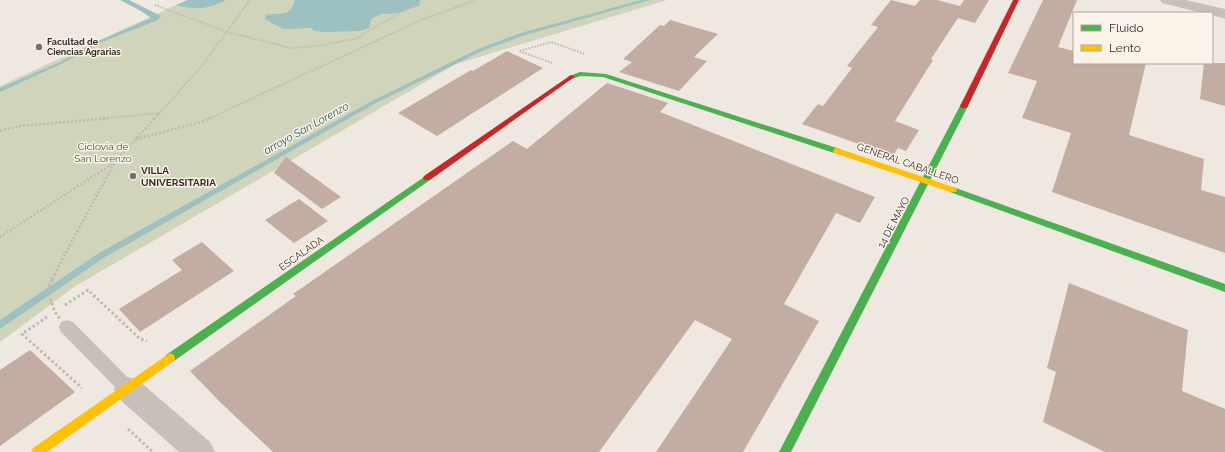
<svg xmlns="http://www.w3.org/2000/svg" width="1225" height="452" font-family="Raleway,sans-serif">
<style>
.green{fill:#cfd4ba}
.water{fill:#9dc0c0}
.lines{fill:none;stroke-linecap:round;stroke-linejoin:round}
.stream{fill:#9dc0c0;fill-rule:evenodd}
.building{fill:#c3aca2}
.path-far2{stroke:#c0b9b2;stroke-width:2;stroke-dasharray:1.5 1.5;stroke-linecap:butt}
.path-far1{stroke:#c0b9b2;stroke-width:2.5;stroke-dasharray:2 2;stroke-linecap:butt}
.path{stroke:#c0b9b2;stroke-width:3;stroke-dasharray:2.5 2.5;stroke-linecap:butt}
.lane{fill:#c7c0ba;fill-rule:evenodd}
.street{fill:#c7c0ba;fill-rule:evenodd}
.fast{fill:#4caf50;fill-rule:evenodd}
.slow{fill:#ffc107;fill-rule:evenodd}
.jam{fill:#c62828;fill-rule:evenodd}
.path-bridge{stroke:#c0b9b2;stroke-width:3;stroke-dasharray:2.5 2.5;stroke-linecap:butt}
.poi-dot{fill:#786f69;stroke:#fbf3e9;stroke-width:1.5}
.labels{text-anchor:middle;stroke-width:3;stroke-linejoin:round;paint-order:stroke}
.far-poi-label{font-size:9px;font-weight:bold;fill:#382e28;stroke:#fbf3e9;text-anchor:start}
.park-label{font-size:10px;fill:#47582b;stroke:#fbf3e9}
.street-label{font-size:10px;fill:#382e28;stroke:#fbf3e9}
.poi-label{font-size:10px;font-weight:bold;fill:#382e28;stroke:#fbf3e9;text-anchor:start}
.water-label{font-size:11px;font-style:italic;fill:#1b575c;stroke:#fbf3e9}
</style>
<rect width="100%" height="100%" fill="#eee8e1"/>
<path class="green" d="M187,0H667L456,64L74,287L0,342V86Z"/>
<path class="water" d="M120,0H129L161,16L158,20L102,42L61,64L0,92V88L60,62L96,42L151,18L141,11Z
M188,0H226C207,10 196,10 176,5Z
M295,0H419L420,5L405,11L391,14H381L371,19L369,28L359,31L326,32L315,31L311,28L290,29H283L265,19L266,15C280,12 290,18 295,0Z"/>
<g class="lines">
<path class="stream" d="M641,0H650L525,35L482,51L374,104L105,257L0,329V320L99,253L370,102L478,49L521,33Z"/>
</g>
<path class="building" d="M891,0L915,6L920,0H937L960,6L964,0H989L975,23L958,18L931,59L933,60L895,121L919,130L906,151L898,148L893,156L802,124L818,104L823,106L852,68L847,66L878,27L871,25Z
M1043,0H1077L1058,47L1074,51V63H1146L1129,135L1204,159L1201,190L1225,197V253L1052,192L1071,133L1022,118L1037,81L1008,73Z
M670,20L718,34L694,57L707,61L679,91L619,72L632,62L623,59L660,25L664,26Z
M507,51L543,68L437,136L398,113L471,70L473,71Z
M1204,63H1225V106L1200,99Z
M607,83L668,103L660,112L875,197L860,223L836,213L784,304L819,321L743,452H656L732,339L695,320L599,452H273L221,403L190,371L296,296L293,294L513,141L527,149Z
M286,157L341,197L322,209L274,173Z
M299,199L328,221L294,243L265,220Z
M202,242L234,271L140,332L119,309L182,270L172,260Z
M1069,283L1188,330L1182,391L1225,409V452H1105L1043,422L1056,372L1047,368Z
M30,350L75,392L0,446V370Z"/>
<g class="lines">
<path class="path-far2" d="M155,5L227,32L290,48L316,46L355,39L422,0
M552,63L519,51L551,42L585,54
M99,119L160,113
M154,119L201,67L250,0
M208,119L421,20L476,0"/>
<path class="path-far1" d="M0,131L20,126L110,118
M136,139L201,122L210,118
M0,237L115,162
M58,267L115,162L155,118"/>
<path class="path" d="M52,280L59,266
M65,305L88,290L140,339L147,341
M47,317L22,334L82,388
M128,429L153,452"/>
<path class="lane" d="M67,320L73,322L134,384L137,389L134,394L128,397L122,394L61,332L59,327L61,322Z"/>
<path class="street" d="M1160,0H1186L1225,9V19L1212,15V13H1202L1162,3Z
M128,377L138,380L210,442L215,452H179L118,398L114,389L118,380Z"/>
<path class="fast" d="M580,72L606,74L840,149L841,151L840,153H834L603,77L581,76L571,79L567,77Z
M961,104H967L968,106L791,452H779Z
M427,175L431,178L430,180L174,361L170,363L166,361L165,358L166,355Z
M953,187L1225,284V292L950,192L949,190Z"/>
<path class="slow" d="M837,148L956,188L957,190L956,192H950L834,153L833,151L834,149Z
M170,353L174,355L175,358L174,361L47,452H31L33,448Z"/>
<path class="jam" d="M1013,0H1019L968,106L967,108H961L960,106Z
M571,75L575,77L573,78L430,180H424L423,178L424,176Z"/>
<path class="path-bridge" d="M52,280L47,290L55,312L60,319"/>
</g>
<g class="poi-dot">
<circle cx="39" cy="47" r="4"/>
<circle cx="133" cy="176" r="4"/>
</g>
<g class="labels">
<g class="far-poi-label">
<text x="47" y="45">Facultad de<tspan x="47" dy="10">Ciencias Agrarias</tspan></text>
</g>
<g class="park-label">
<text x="103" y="150">Ciclovia de<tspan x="103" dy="12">San Lorenzo</tspan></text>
</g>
<g class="street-label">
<text transform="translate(908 163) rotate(19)" y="4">GENERAL CABALLERO</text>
<text transform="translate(893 222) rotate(-62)" y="4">14 DE MAYO</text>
<text transform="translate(301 253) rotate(-35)" y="4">ESCALADA</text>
</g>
<g class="poi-label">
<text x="141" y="174">VILLA<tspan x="141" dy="12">UNIVERSITARIA</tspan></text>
</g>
<g class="water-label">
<text transform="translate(306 128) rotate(-29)" y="4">arroyo San Lorenzo</text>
</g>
</g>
<rect x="1073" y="12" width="140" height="52" fill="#fbf3e9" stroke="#ada49c"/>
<rect x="1081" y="25" width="20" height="6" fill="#4caf50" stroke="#ada49c"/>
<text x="1109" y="32" font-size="12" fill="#382e28">Fluido</text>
<rect x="1081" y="45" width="20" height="6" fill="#ffc107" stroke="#ada49c"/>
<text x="1109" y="52" font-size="12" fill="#382e28">Lento</text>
</svg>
